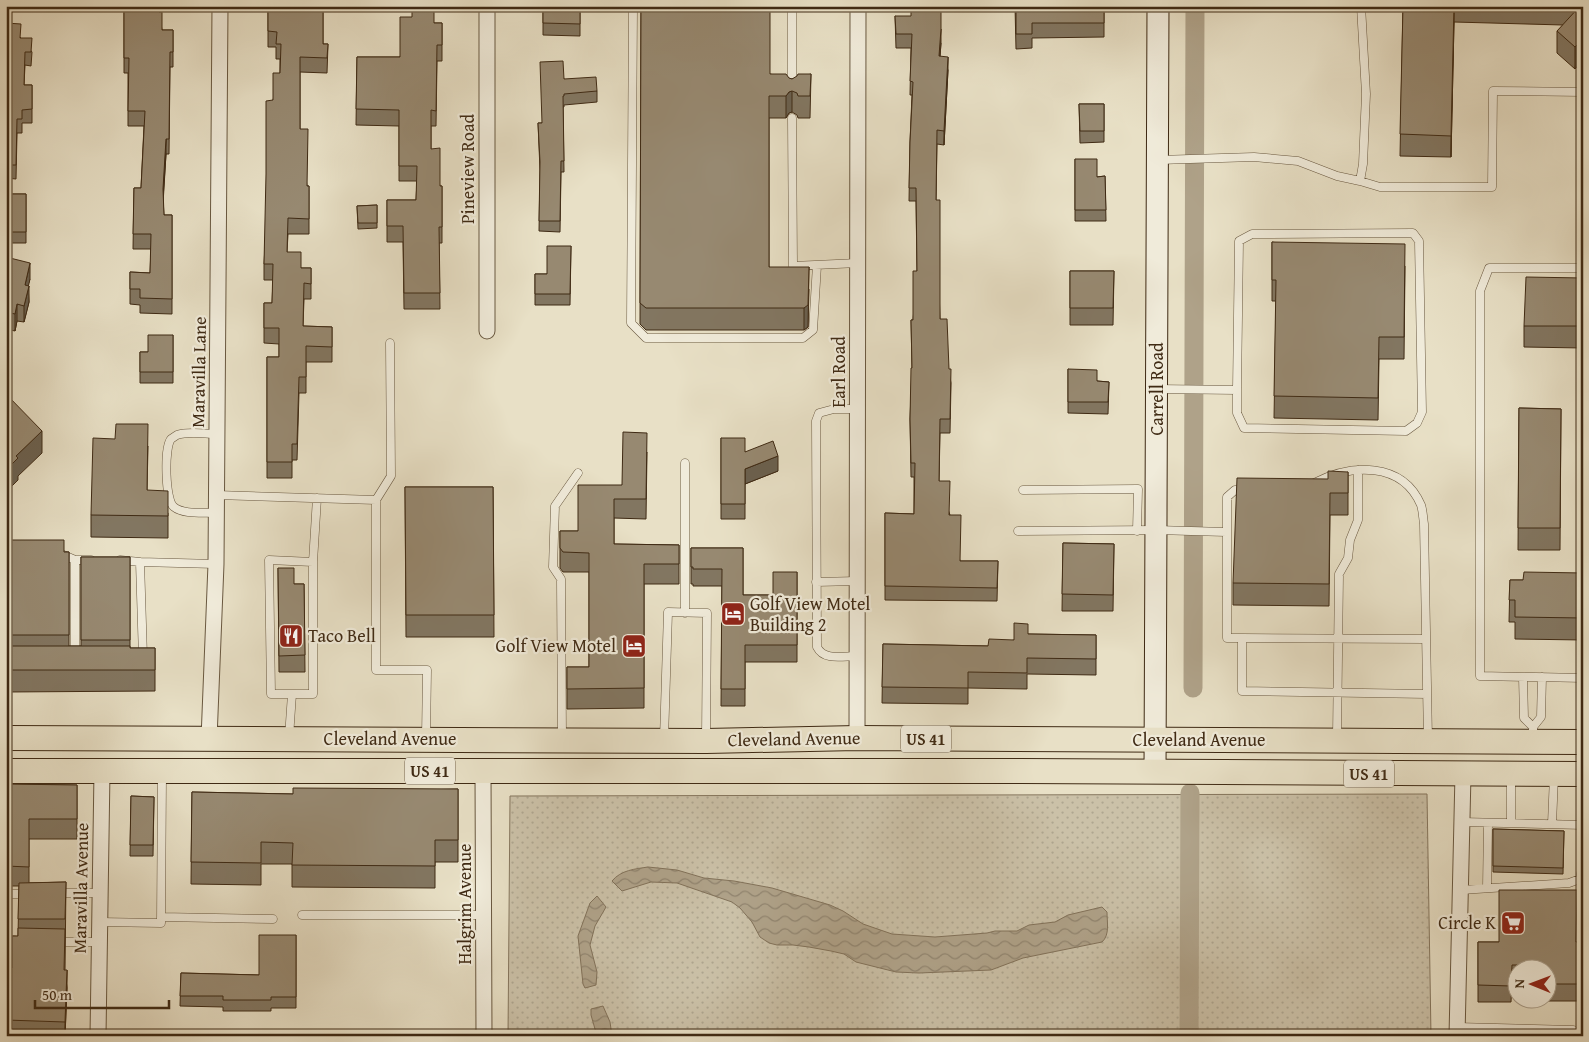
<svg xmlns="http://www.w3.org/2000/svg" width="1589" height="1042" font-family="'Gentium Book Plus',serif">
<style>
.grass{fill:url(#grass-dots);stroke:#85765e}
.water{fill:url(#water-waves);stroke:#82725a}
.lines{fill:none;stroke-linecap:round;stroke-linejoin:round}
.canal{stroke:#afa289;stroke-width:19}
.lane-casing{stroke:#695840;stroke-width:9}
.street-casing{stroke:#695840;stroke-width:17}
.secondary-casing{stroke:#3f2a14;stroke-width:23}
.primary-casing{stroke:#3f2a14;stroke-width:26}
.lane{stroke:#f0ebda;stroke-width:8}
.street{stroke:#f0ebda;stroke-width:15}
.secondary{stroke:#f0ebda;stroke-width:21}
.primary{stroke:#e8e0c6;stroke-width:24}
.wall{fill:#827661;stroke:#3f2a14}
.shaded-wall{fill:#6a604f;stroke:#3f2a14}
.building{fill:#978971;stroke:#3f2a14}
.labels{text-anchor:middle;stroke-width:4.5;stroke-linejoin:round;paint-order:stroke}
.shield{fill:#f0ebda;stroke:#74644f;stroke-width:1}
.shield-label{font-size:16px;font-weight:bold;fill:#3f2a14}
.street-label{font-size:18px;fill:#3f2a14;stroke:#f0ebda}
.poi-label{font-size:18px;fill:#3f2a14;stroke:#f0ebda;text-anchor:start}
</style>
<defs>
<pattern id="grass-dots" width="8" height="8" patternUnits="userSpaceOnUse" patternTransform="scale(1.25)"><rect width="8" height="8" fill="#cbc1a8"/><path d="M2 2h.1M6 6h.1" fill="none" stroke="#afa690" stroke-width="1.8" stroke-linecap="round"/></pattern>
<pattern id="water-waves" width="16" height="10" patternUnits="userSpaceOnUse" patternTransform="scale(1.25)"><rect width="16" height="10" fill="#afa289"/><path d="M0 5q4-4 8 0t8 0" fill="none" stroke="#90846f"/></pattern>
</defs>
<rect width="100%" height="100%" fill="#e8e0c6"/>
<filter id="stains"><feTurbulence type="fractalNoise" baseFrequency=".004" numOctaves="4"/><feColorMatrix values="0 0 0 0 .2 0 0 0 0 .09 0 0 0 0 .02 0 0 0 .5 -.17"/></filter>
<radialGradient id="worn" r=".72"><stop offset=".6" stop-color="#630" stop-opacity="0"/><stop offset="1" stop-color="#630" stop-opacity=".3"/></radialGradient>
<path class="grass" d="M1427,794L1431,1036H508L510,796Z"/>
<path class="water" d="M648,867L677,870L704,878L734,881L772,888L830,905L843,911L863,924L892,934L935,937L987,933L995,931H1017L1029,925L1055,922L1068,915L1102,907L1107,912C1107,922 1110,935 1102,942L1023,958L991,970L919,973L896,972L856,962L844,954L831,951L809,947L793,945H777L769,943L760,937L752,922L740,908L732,902L677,883L651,882L622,891L612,881C621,870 635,869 648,867Z
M597,896L606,907L595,926L590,945L597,972L596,985L585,988L583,984L578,936L590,903Z
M603,1006L610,1022L612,1036H597L591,1015V1009Z"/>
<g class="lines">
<path class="canal" d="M1193,688L1195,6
M1189,1036L1190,793"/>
<defs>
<path id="lane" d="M633,6L631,323L646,338H803L813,330L817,265
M792,87V6
M792,118L793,266L858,263
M1158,160L1254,157L1298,161L1337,176L1360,181L1380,187H1492L1493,91L1583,92
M1360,181L1363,164L1366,94L1361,6
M1583,268H1489L1480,291V676L1583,678
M390,343L391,476L376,500V670H427L426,737
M1157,389L1237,390L1239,241L1252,234L1413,233L1419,241L1422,412L1417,423L1406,431L1244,428L1237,413V390
M1314,483C1351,464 1402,461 1421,505C1423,511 1423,518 1424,524L1428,740
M1023,490L1138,489L1137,531
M1246,490H1235L1227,497V638H1242V691L1427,694
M216,495L376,500
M216,513C204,512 184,515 174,507C165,501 164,448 171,439C171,439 177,435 177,435C188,431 205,434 217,434
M1018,531L1156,530L1226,532
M61,554L75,560H91
M75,560V655
M120,560L140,562L143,657
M140,562L216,564
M313,562L269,560L271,694H313V562L317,498
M816,582L857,581
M685,613V463
M1242,638L1426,639
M857,656C842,656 824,661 817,647L816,421L819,413L834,409H857
M1523,677L1524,718L1533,727
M289,737L292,694
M1337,737L1339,574L1348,558L1350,540L1358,520V470
M562,738L561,579L553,567L555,506L578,473
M664,739L668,612L707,613L706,739
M1533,739V727L1541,717L1542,677
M1462,822L1583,825
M1511,823V775
M1552,824L1554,776
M1487,888L1488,823
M1461,890L1569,883L1580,879L1583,863
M56,893H100
M6,894H27
M302,915H484
M161,917L273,919
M99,922L161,923L162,774
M6,939L22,941
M56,942H99
M1457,1027L1573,1030"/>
<path id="street" d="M487,331V6
M857,738L858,6
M209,739L216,564L220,6
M483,771L484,1036
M98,1036L102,771
M1457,1036L1463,774"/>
<path id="secondary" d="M1155,772L1158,6"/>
<path id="primary" d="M6,738L706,741L857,738L1583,742
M6,771H1022L1583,774"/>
</defs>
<use href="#lane" class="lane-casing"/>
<use href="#street" class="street-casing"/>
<use href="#secondary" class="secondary-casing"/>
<use href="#primary" class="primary-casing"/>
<use href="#lane" class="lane"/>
<use href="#street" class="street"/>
<use href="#secondary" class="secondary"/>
<use href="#primary" class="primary"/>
</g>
<path class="wall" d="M6,6H28V8L6,7Z
M124,6L159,12L162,30H173V67H170L169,154H166L163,199L164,215H172V314L140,313V305L130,304V272L150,273L151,249H133L134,188H141L144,126H128V73H124Z
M268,6H340V9H323V44H328L327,73L300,72V129L307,186H309V234H288L287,252L301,268H311V299H304L303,326L332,327V362H306V393H299L297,460H292V478H267V357H279V344L264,343V303H272L273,280H264V264L273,100L280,73V59H276V47H268Z
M543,6H580V36L543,35Z
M641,6L770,74L792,79L811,74L810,118H798L797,115L792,112L789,113L786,118H769V267L809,289L808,327L804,330H646L640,324Z
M1015,6H1104V37L1032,38V48L1016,49Z
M1403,6H1583L1575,69L1557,53V31L1563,25L1454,22L1451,157L1400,156Z
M895,16L941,43L940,56L948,70L944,145L937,144L936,200L940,319L951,383L950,433H940L939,481L950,515L960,561H998L997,601L885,600V513L914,514V477H911L910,419L912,368L911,320H913L917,271L916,201H909L910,142L912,95H910L911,48H896Z
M412,17L434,23H442V61H437L436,126H431V149L440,186H442V243H439L440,309H404L403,242H387V200H416L417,181H399V126L356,125L357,57H400Z
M6,23L21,38L32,52L31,66L25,65L24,85H32V123H22V133H17L16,179L6,178Z
M564,79L597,91V102L564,105V107H563L564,172H561L560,232L539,231L540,170L538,123H542Z
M1079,104H1104V142L1080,143Z
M1580,128H1583V157H1580Z
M1075,159L1097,177L1105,176L1106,221H1075Z
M6,194H26V243H6Z
M377,205V228L358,229L357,206Z
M1272,242L1405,266L1404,359H1379L1378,420L1274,418L1276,301H1272Z
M571,246L570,305H535V274H547Z
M6,257L30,279L28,285L29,302L24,322L17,321L15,331L6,329Z
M1070,271H1114L1113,325H1070Z
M1583,278V348L1524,347V326Z
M173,335V383H140V352H148Z
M1068,369L1097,381L1109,382L1108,414L1068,413Z
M1519,408L1561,409L1560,550H1518Z
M721,438L778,471L745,484V519H721Z
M148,446L147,490L168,513V538L91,537V515Z
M647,452L646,519L614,518V544L679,545V584H644V708L567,709V667H589V572H563L560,568V531H578L622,485Z
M1348,472V515H1330L1329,606L1233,605V583L1328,479Z
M405,487H493L494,637H406Z
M6,540L64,552H69V646H81V557H130V648H155V691L6,692Z
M1063,543L1114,544L1113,611H1062Z
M691,548H743V595H773L797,572V662H745V706H721L722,586H693V584H691Z
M278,568L294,584H304L305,672H279Z
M1583,573V640L1515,639V622H1509L1510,580H1523Z
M1028,634L1096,635V675L1027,674V689L968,688V704L882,703L883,644L988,646L1014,640Z
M6,784L77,785V839H29V883L66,882L65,970L67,988L65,1036H6V968H12L18,936L19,886H6Z
M458,789V862H435V888L292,887V864H261V885L191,884L192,792L293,794Z
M131,796L154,797L153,856H130Z
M1493,829L1564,831L1563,874L1493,872Z
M296,935V1008H271V1011H223V1007L180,1006L181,973L259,975Z
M1478,942H1582V1001H1545V1000H1546V970H1516V981H1512L1511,1002H1478Z"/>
<path class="shaded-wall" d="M1454,6V22L1451,157V136Z
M941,29V43L939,70V56Z
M1583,39V60L1575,69V47Z
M948,57V70L944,145V131Z
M792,91V112L789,113L786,118V96L789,92Z
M166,139V154L163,204V189Z
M30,263V279L25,301V285Z
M809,267L808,327L804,330V308Z
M29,286V302L24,322V306Z
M17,304V321L15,331V314Z
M42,431V453L18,476V480L6,492V470L16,456Z
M778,456V471L745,484V469Z
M67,970V988L65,1036V1022Z"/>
<path class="building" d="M124,6H159V12H162V30H173V52H170L169,139H166L163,189L164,215H172V299L140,298V289H130V272L150,273L151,234H133L134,188H141L145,111H128L129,58H124Z
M268,6H323V44H328L327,58L300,57V129H308L307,186H309V219L288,218L287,252H301V268H311V284L304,283L303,326L332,327V347L306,346V377H299L297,444H292V462H267V357H279V328H264V303H272L273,264H264L266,174V101L273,100V73H280L281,44H276L277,32L268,31Z
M412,6H434V23H442V45H437L436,111L431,110V149L440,148V186H442V227H439L440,293H404L403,226H387V200H416L417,166H399V110L356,109L357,57H400V17H412Z
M543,6H580V24L543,23Z
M641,6H770V74H786L789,78L792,79L797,76L798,74H811L810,96H798L797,93L792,91L789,92L786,96H769V267H809L808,305L804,308H646L640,303Z
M911,6H941V29L939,56L948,57L944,131L937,130L936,200H940V319H947L949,369H951L950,419H940L939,481H950L949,515H961L960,561H998L997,588L885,586V513L914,514L915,463H911L910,419L911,368H912L911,320H913V271H917L916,188H909L910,142L913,82L910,81L912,34H896L895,16H911Z
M1016,6H1104V23H1032V34H1016Z
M1403,6H1454L1451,136L1400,134Z
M1580,6H1583V39L1575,47L1557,31Z
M6,23L21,24L20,38H32L31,52H25L24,85H32V109L22,110V119H17L16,165H6Z
M563,61L564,79L596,77L597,91L564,94V96H563L564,161H561L560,221H539L540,162L538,123H542L540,62Z
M1079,104H1104V131H1080Z
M1580,128H1583V145H1580Z
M1075,159H1097V177L1105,176L1106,210H1075Z
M6,194H26V232H6Z
M377,205V223H358L357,206Z
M1272,242L1405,244L1404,337H1379L1378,398L1274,396L1276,280H1272Z
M547,246H571L570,294H535V274H547Z
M6,257L30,263L25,285L29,286L24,306L17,304L15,314L6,312Z
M1070,271H1114L1113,308H1070Z
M1526,277L1583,278V326H1524Z
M148,335H173V372H140V352H148Z
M1068,369L1097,370V381L1109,382L1108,402H1068Z
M6,394L42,431L16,456L18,458L6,470Z
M1519,408L1561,409L1560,528H1518Z
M116,424H148L147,490L168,491V516L91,515L93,438L115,439Z
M623,432L647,433L646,499H614V544L679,545V564H644V688L567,689V667H589V553L563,552L560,548V531H578V485H622Z
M721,438H745V452L773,441L778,456L745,469V504H721Z
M1328,471L1348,472V493H1330L1329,584L1233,583L1237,478L1328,479Z
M405,487H493L494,615H406Z
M6,540H64V552H69V635H6Z
M1063,543L1114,544L1113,595L1062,594Z
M691,548H743V595H773V572H797V645H745V689H721L722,569H693V567H691Z
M81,557H130V640H81Z
M278,568H294V584H304L305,655L279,656Z
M1524,572L1583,573V618L1515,617V600H1509L1510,580H1523Z
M1014,623L1028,624V634L1096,635V659L1027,658V673L968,672V688L882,687L883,644L988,646L989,639L1014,640Z
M6,646H130V648H155V670H6Z
M6,784L77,785V819H29V867L6,866Z
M293,788L458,789V840H435V866L292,865L293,843L261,842V863L191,862L192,792L293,794Z
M131,796L154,797L153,845H130Z
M1493,829L1564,831L1563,868L1493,866Z
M66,882L65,919H18L19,883Z
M1499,890H1577L1576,942H1582V984H1546V970H1545V965H1512L1511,986L1478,985V942H1499Z
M18,928L65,929L64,970H67L65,1022L6,1020V968H12V936H18Z
M259,935H296V997H271V1000H223V996H180L181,973L259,975Z
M1530,1033V1036H1502V1034Z"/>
<defs>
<symbol id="hotel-square" viewBox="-11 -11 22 22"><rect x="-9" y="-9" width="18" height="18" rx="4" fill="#8f2418" stroke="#f0ebda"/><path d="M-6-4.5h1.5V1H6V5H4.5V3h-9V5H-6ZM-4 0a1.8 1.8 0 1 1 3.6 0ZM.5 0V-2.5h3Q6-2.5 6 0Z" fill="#fff"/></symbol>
<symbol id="restaurant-square" viewBox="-11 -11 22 22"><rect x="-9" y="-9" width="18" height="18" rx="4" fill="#8f2418" stroke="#f0ebda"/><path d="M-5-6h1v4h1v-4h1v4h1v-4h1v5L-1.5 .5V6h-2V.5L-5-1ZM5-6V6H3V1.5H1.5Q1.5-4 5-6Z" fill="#fff"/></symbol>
<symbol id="supermarket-square" viewBox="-11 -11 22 22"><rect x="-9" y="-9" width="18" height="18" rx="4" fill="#8f2418" stroke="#f0ebda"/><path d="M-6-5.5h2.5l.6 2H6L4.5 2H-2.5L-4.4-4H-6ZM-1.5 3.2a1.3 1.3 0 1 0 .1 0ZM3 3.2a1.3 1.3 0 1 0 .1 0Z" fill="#fff"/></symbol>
</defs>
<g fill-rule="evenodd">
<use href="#hotel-square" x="719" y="600" width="28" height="28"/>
<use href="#restaurant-square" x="277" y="622" width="28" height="28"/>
<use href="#hotel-square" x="620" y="632" width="28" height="28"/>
<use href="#supermarket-square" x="1499" y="909" width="28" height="28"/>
</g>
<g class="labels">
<g class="shield">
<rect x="901" y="725.5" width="50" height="27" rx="4"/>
<rect x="405" y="757.5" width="50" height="27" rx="4"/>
<rect x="1344" y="760.5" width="50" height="27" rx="4"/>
</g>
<g class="shield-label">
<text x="926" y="745">US 41</text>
<text x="430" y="777">US 41</text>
<text x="1369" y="780">US 41</text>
</g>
<g class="street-label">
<text transform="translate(468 169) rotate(-90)" y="6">Pineview Road</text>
<text transform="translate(199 372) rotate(-89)" y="6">Maravilla Lane</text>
<text transform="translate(839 372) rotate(-90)" y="6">Earl Road</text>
<text transform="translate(1157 389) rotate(-90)" y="6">Carrell Road</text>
<text x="390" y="745">Cleveland Avenue</text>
<text transform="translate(794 739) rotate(-1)" y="6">Cleveland Avenue</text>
<text x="1199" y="746">Cleveland Avenue</text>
<text transform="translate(81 888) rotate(-89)" y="6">Maravilla Avenue</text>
<text transform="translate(465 904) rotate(-90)" y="6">Halgrim Avenue</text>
</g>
<g class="poi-label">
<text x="750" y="610">Golf View Motel<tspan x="750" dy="21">Building 2</tspan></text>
<text x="308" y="642">Taco Bell</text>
<text x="616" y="652" text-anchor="end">Golf View Motel</text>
<text x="1496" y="929" text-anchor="end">Circle K</text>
</g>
</g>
<rect width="1589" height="1042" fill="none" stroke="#e8e0c6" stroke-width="25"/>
<rect x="8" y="8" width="1574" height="1027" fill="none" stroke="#3f2a14" stroke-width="2.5"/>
<rect x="12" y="12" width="1564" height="1017" fill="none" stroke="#3f2a14"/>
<g transform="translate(1532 984) rotate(271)"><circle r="24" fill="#f0ebda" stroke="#a99e8b"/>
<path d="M0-4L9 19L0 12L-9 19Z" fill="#8f2418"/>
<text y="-8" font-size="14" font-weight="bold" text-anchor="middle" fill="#3f2a14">N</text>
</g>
<path d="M35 1000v8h134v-8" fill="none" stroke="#3f2a14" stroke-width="2.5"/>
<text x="42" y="1000" font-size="15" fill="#3f2a14" stroke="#f0ebda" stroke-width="4" paint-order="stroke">50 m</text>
<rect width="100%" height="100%" filter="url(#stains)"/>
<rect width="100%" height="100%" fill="url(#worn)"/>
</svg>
